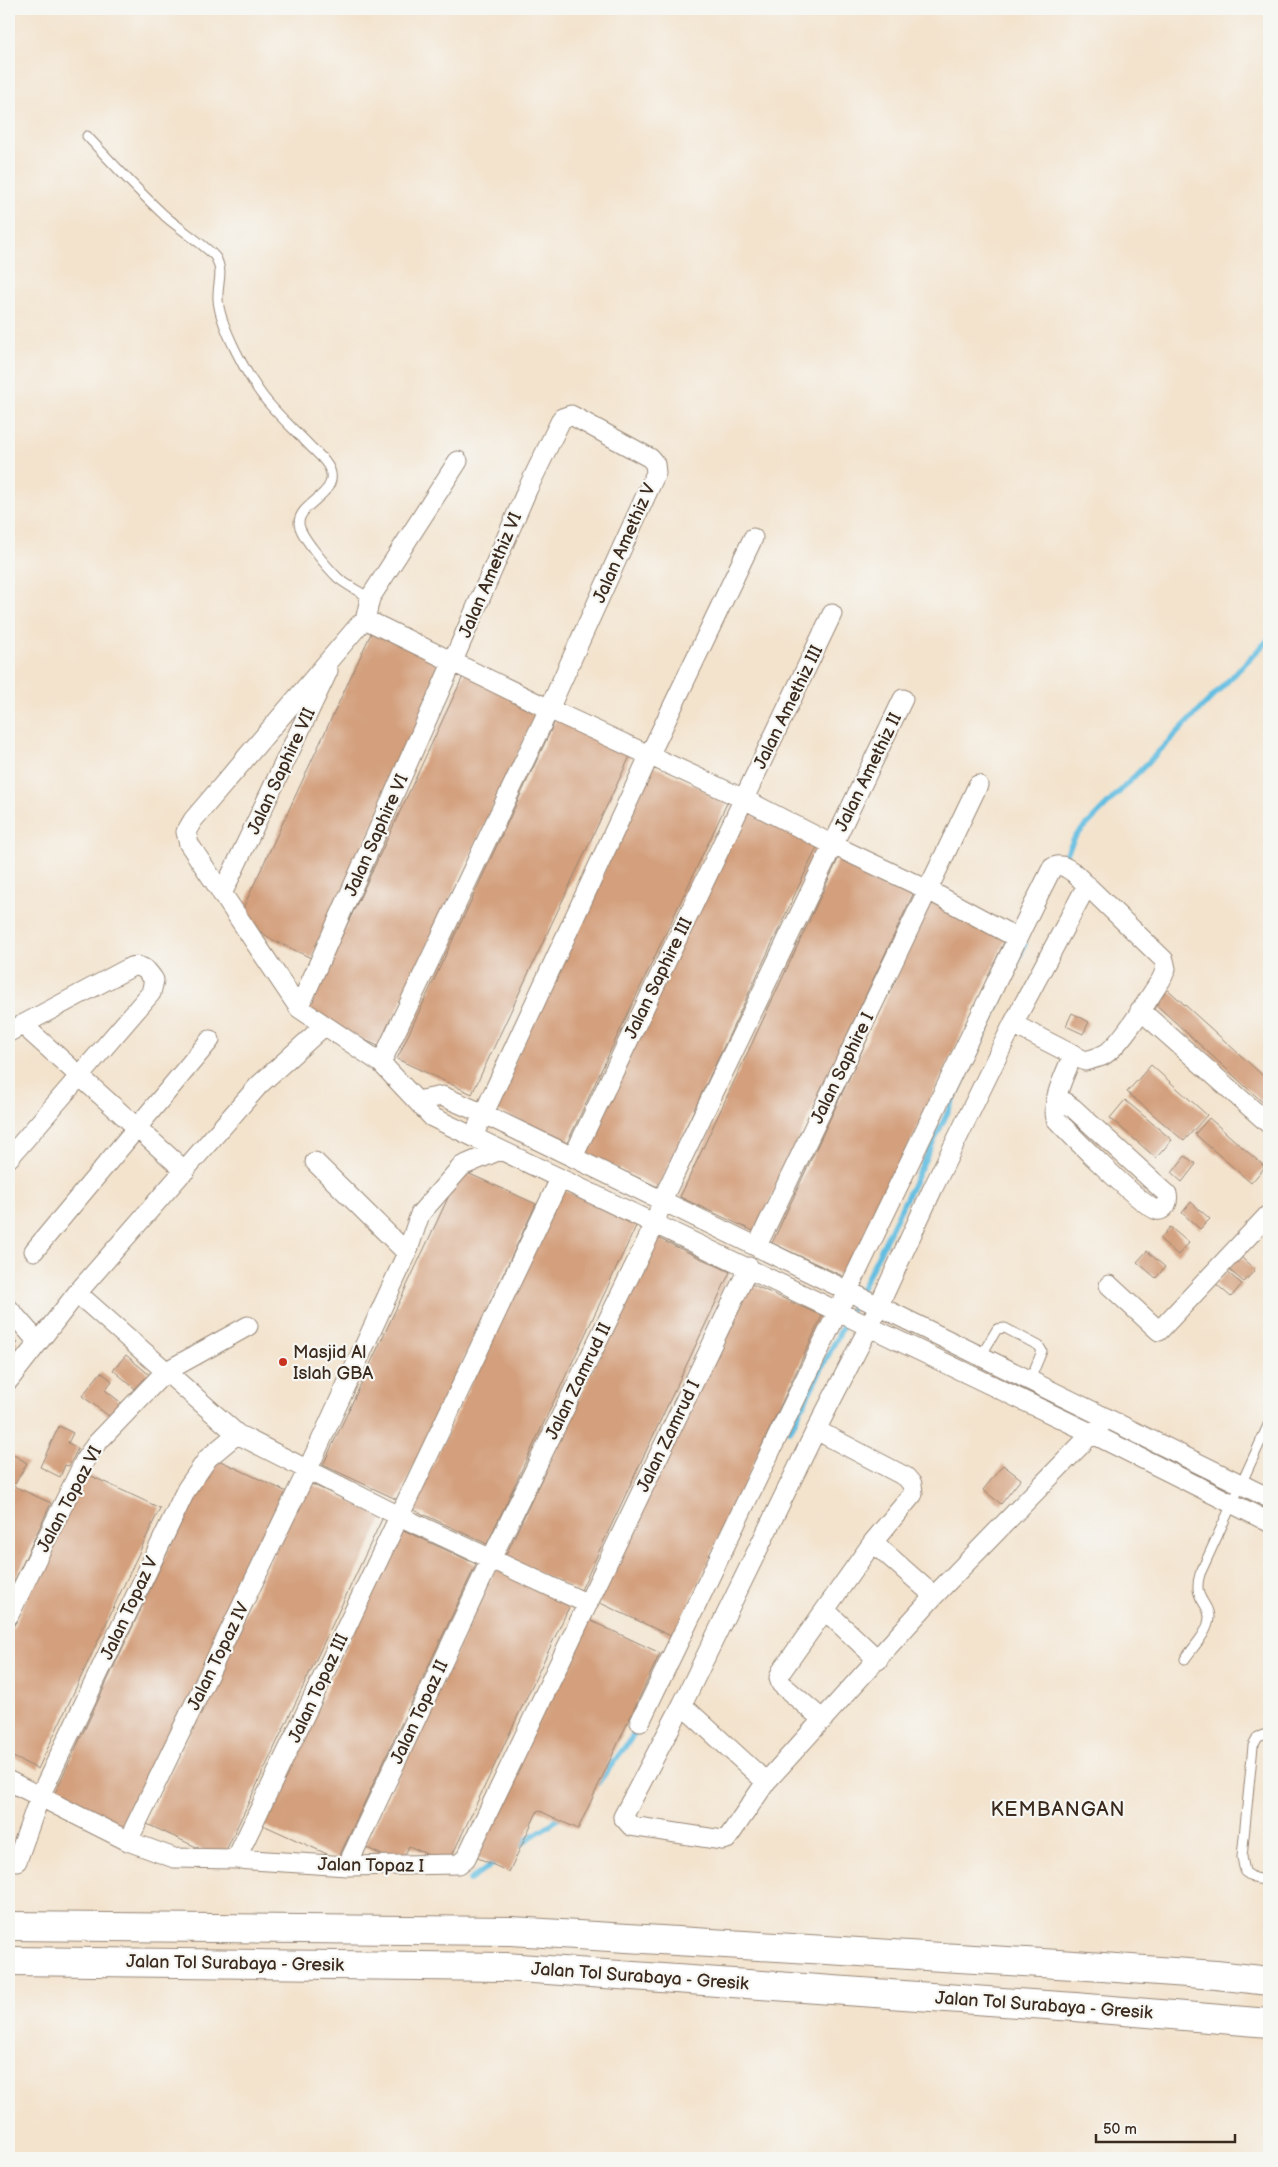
<svg xmlns="http://www.w3.org/2000/svg" width="1278" height="2167" font-family="'Balsamiq Sans',sans-serif">
<style>
.lines{fill:none;stroke-linecap:round;stroke-linejoin:round}
.stream{stroke:#64bee1;stroke-width:5.5}
.building{fill:#d39f7c}
.service-casing{stroke:#978676;stroke-width:11}
.minor-casing{stroke:#978676;stroke-width:21}
.motorway-casing{stroke:#978676;stroke-width:30}
.service{stroke:#fff;stroke-width:9}
.minor{stroke:#fff;stroke-width:19}
.motorway{stroke:#fff;stroke-width:28}
.poi-dot{fill:#c8321e;stroke:#f6f6f2;stroke-width:2}
.labels{text-anchor:middle;stroke-width:4.5;stroke-linejoin:round;paint-order:stroke}
.street-label{font-size:18px;fill:#3b2a1e;stroke:#f6f6f2}
.poi-label{font-size:18px;fill:#3b2a1e;stroke:#f6f6f2;text-anchor:start}
.quarter-label{font-size:20px;letter-spacing:1px;fill:#3b2a1e;stroke:#f6f6f2}
</style>
<rect width="100%" height="100%" fill="#f6f6f2"/>
<filter id="ink" filterUnits="userSpaceOnUse"><feTurbulence type="fractalNoise" baseFrequency=".02" numOctaves="2"/><feDisplacementMap in="SourceGraphic" scale="10" xChannelSelector="R" yChannelSelector="G"/><feConvolveMatrix kernelMatrix="1 2 1 2 8 2 1 2 1" color-interpolation-filters="sRGB"/></filter>
<filter id="wash" filterUnits="userSpaceOnUse"><feTurbulence type="fractalNoise" baseFrequency=".0096" numOctaves="4" result="noise"/><feDisplacementMap in="SourceGraphic" scale="20" xChannelSelector="R" yChannelSelector="G"/><feGaussianBlur stdDeviation="1.12" result="paint"/><feColorMatrix in="noise" values="0 0 0 0 0 0 0 0 0 0 0 0 0 0 0 0 0 1.4 0 .05"/><feComposite in="paint" operator="in"/></filter>
<g filter="url(#wash)">
<rect width="100%" height="100%" fill="#f3e3cd"/>
<g class="lines">
<path class="stream" d="M1062,863L1075,837L1269,639
M790,1431C872,1270 952,1109 1025,944
M598,1783L642,1724
M516,1847L563,1816
M470,1880L499,1860"/>
</g>
<g id="blocks">
<path class="building" d="M374,627L449,662L311,958L271,939L240,918L244,906Z
M466,670L540,706L380,1047L306,1013Z
M557,717L632,752L472,1094L397,1059Z
M653,766L728,801L567,1143L493,1108Z
M743,810L818,845L658,1187L583,1152Z
M840,855L915,890L755,1232L680,1197Z
M932,901L1007,936L847,1278L772,1243Z
M1164,986L1269,1081V1108L1151,1000Z
M1072,1013L1089,1022L1083,1034L1066,1026Z
M1151,1065L1207,1115L1184,1141L1127,1092Z
M1125,1100L1172,1140L1156,1158L1110,1118Z
M1209,1118L1265,1167L1251,1183L1195,1134Z
M1185,1156L1196,1164L1182,1182L1172,1173Z
M461,1170L536,1204L398,1500L323,1465Z
M562,1189L637,1224L487,1544L412,1509Z
M1191,1202L1210,1219L1200,1229L1182,1213Z
M1170,1227L1189,1243L1178,1255L1160,1239Z
M655,1237L730,1272L580,1592L505,1557Z
M1147,1251L1165,1267L1156,1278L1137,1262Z
M1240,1256L1255,1270L1244,1282L1228,1269Z
M1227,1272L1242,1284L1231,1297L1216,1284Z
M747,1282L822,1316L673,1637L598,1602Z
M9,1334L18,1343L9,1352Z
M126,1355L152,1377L139,1392L113,1370Z
M101,1372L112,1381L105,1390L124,1405L113,1419L82,1396Z
M59,1426L73,1433L68,1443L78,1448L69,1466L65,1465L60,1477L40,1467Z
M9,1452L27,1463L15,1484L9,1480Z
M212,1457L287,1492L127,1834L52,1799Z
M1003,1465L1021,1479L1001,1504L983,1490Z
M85,1473L160,1508L38,1769L9,1755V1636Z
M307,1482L383,1517L222,1859L147,1824Z
M9,1484L51,1503L9,1593Z
M401,1529L476,1564L338,1859L263,1825Z
M496,1568L571,1603L448,1864L409,1846L401,1864L365,1847Z
M585,1618L660,1653L578,1829L538,1810L509,1872L474,1856Z"/>
</g>
</g>
<g filter="url(#ink)">
<use href="#blocks" fill-opacity="0" stroke="#978676" stroke-width="1"/>
<g class="lines">
<defs>
<path id="service" d="M87,136C112,163 137,190 164,215C174,225 211,249 216,258C224,273 217,284 218,299C219,324 247,375 262,395C276,414 295,430 311,447C318,454 327,461 330,470C339,494 299,503 299,523C299,535 329,569 338,578C348,586 360,592 370,598
M981,1356L997,1329L1005,1328L1039,1346L1042,1351L1030,1380
M1185,1659C1193,1647 1208,1633 1209,1618C1210,1603 1192,1600 1200,1574L1269,1423
M1269,1733L1258,1737L1253,1746L1242,1857L1245,1872L1254,1878L1269,1881"/>
<path id="minor" d="M365,621L370,598L458,461
M1087,885L1013,1024L933,1188L869,1327L816,1430L682,1705L623,1817L631,1826L722,1840L727,1839L766,1782L934,1596L1107,1418
M222,894L328,671
M1017,938L928,890L833,845L744,799L549,709L371,622L365,621L359,625L193,820L186,832L189,844L299,1008L381,1063L432,1117L1093,1434L1269,1522
M299,1008L453,661L528,488L562,418L571,415L650,458L655,464L656,473L549,709L381,1063
M1140,1010L1269,1124
M23,1025L185,1171
M9,1032L131,967C142,964 148,971 154,980L151,993L9,1158
M1057,1097L1073,1108L1167,1194C1168,1198 1168,1201 1166,1205C1164,1208 1161,1211 1157,1210C1142,1207 1070,1134 1056,1119C1051,1099 1066,1073 1073,1054
M417,1101L442,1096L484,1114L848,1291L1269,1498
M478,1126L650,754L753,538
M573,1157L832,614
M315,1162L407,1253
M757,1246L978,785
M34,1251L210,1040
M1109,1285L1159,1331L1269,1214
M77,1293L237,1434L399,1516L588,1604
M9,1309L38,1342
M9,1380L77,1293L259,1085L324,1026
M816,1430L906,1477L912,1484L913,1494L873,1542L781,1672L779,1678L781,1684L823,1720
M873,1542L934,1596
M826,1611L878,1660
M9,1615L86,1458L96,1444L165,1372L248,1326
M682,1705L766,1782
M640,1722L1033,906L1052,868C1060,863 1065,867 1073,872L1164,960L1166,969L1161,980C1147,1000 1123,1043 1104,1055C1098,1058 1091,1059 1085,1061L1013,1024
M9,1781L128,1841L174,1858L236,1859L347,1866L459,1864L466,1858L749,1267
M128,1841L307,1471L407,1253L420,1214L462,1166L500,1150
M236,1859L560,1179
M17,1861L40,1796L186,1490L208,1458L237,1434
M347,1866L491,1559L655,1224L662,1200L903,699"/>
<path id="motorway" d="M9,1926L511,1931L1074,1965L1216,1975L1269,1981
M9,1961L505,1967L1075,2007L1269,2023"/>
</defs>
<use href="#service" class="service-casing"/>
<use href="#minor" class="minor-casing"/>
<use href="#motorway" class="motorway-casing"/>
<use href="#service" class="service"/>
<use href="#minor" class="minor"/>
<use href="#motorway" class="motorway"/>
</g>
</g>
<circle class="poi-dot" cx="283" cy="1362" r="5"/>
<g class="labels">
<g class="street-label">
<text transform="translate(624 543) rotate(-66)" y="6">Jalan Amethiz V</text>
<text transform="translate(490 575) rotate(-67)" y="6">Jalan Amethiz VI</text>
<text transform="translate(788 707) rotate(-64)" y="6">Jalan Amethiz III</text>
<text transform="translate(281 771) rotate(-65)" y="6">Jalan Saphire VII</text>
<text transform="translate(868 772) rotate(-64)" y="6">Jalan Amethiz II</text>
<text transform="translate(376 835) rotate(-66)" y="6">Jalan Saphire VI</text>
<text transform="translate(658 978) rotate(-64)" y="6">Jalan Saphire III</text>
<text transform="translate(842 1068) rotate(-64)" y="6">Jalan Saphire I</text>
<text transform="translate(578 1381) rotate(-64)" y="6">Jalan Zamrud II</text>
<text transform="translate(668 1436) rotate(-64)" y="6">Jalan Zamrud I</text>
<text transform="translate(69 1499) rotate(-62)" y="6">Jalan Topaz VI</text>
<text transform="translate(129 1608) rotate(-65)" y="6">Jalan Topaz V</text>
<text transform="translate(218 1656) rotate(-64)" y="6">Jalan Topaz IV</text>
<text transform="translate(318 1688) rotate(-65)" y="6">Jalan Topaz III</text>
<text transform="translate(419 1712) rotate(-65)" y="6">Jalan Topaz II</text>
<text transform="translate(371 1865) rotate(1)" y="6">Jalan Topaz I</text>
<text transform="translate(235 1963) rotate(1)" y="6">Jalan Tol Surabaya - Gresik</text>
<text transform="translate(640 1976) rotate(4)" y="6">Jalan Tol Surabaya - Gresik</text>
<text transform="translate(1044 2005) rotate(4)" y="6">Jalan Tol Surabaya - Gresik</text>
</g>
<g class="poi-label">
<text x="293" y="1358">Masjid Al<tspan x="293" dy="21">Islah GBA</tspan></text>
</g>
<g class="quarter-label">
<text x="1058" y="1816">KEMBANGAN</text>
</g>
</g>
<rect width="1278" height="2167" fill="none" stroke="#f6f6f2" stroke-width="30"/>
<path d="M1096 2134v8h139v-8" fill="none" stroke="#3b2a1e" stroke-width="2.5"/>
<text x="1103" y="2134" font-size="15" fill="#3b2a1e" stroke="#f6f6f2" stroke-width="4" paint-order="stroke">50 m</text>
</svg>
